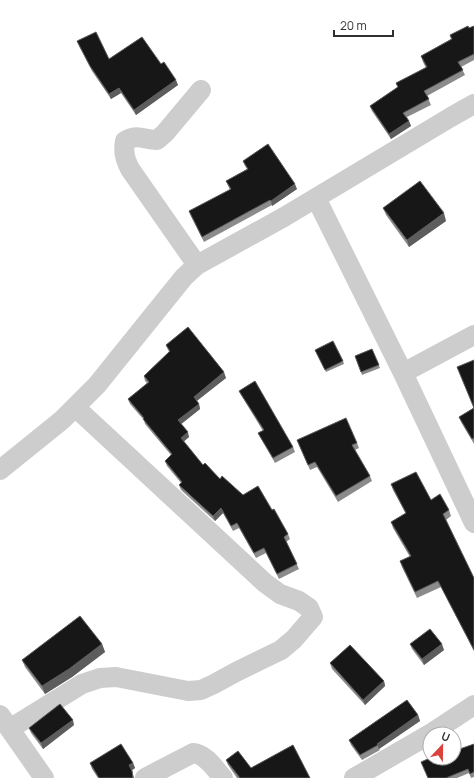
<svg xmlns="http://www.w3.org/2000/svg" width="474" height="778" font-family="Manrope,sans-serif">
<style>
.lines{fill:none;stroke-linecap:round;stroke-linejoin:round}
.minor{stroke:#cdcdcd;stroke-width:20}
.wall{fill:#8b8b8b}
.shaded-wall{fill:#5d5d5d}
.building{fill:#171717;stroke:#5d5d5d}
</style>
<rect width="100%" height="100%" fill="#fff"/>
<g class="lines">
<path class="minor" d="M316,198L403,373L474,523
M197,265L130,169C125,159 123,152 125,141C138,133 144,140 157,140L165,133L201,90
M403,373L474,335
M0,470L62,420L97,385L167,298L184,277L197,265L284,217L451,117L474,104
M0,715L44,778
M11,728L82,684L100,678L116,677L188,691L201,690L214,684L236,672L281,650L294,639L313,617L309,608L299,601L280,594L265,583L75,407
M430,734L474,705
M145,778L193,753C206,754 215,769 223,778
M354,778L430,734"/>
</g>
<path class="wall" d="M474,26V60L461,67L465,75L427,96L431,105L407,117L411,126L391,139L372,111L370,106L398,87L396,83L426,68L423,62L421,56L451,39L450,35Z
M77,41L109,59L161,64L178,85L136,115L121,93L111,99L92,71L79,46Z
M243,161L297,189L272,206V205L204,242L191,216L189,211L230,190L226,181L247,169L245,166Z
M383,208L446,221L409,247L386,215Z
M166,345L226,378L197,401L199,404L200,409L181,424L189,437L184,441L203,465L220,479L243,495L272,510L288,534L290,539L286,542L299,569L279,579L266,553L256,558L239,528L233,531L223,513L215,521L181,490L179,485L181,483L167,466L165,461L171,455L145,424L144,420L130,404L128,399L147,383L145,381L144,376L169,352Z
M372,349L380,368L362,375L355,356Z
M315,350L343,361L344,364L326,372Z
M474,360V444L461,422L459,417L473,408Z
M239,391L293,447L295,452L275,463L260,437L258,433L263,431L241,395Z
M297,440L357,443L359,448L355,450L370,476L372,481L338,502L317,467L310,470Z
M391,484L431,500L449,510L451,516L446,520L474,578V651L441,587L417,598L402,567L400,561L410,557L393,528L391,522L406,514L393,490Z
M102,644L105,652L72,677L45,694L25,667L22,660Z
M410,644L444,650L424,665L412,649Z
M330,663L384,681L385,686L365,705L332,669Z
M418,715L420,721L379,749L380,750L362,760L351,745L349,740Z
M74,725L43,749L31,733L29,728Z
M474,744V777L471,778L469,773L457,778H428Z
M293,745L310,778H237L228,765L226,760L251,768Z
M90,763H133L135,768L132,770L134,778H98L92,769Z"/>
<path class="shaded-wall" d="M176,80L178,85L136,115L134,110Z
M119,88L121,93L111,99L109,94Z
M409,121L411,126L391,139L389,134Z
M295,184L297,189L272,206L271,201Z
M444,213L446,221L409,247L407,240Z
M224,372L226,378L195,402L194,397Z
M199,404L200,409L180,425L178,420Z
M188,432L189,437L182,443L181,438Z
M221,508L223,513L215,521L213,516Z
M102,644L105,652L72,677L45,694L42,686Z
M442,644L444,650L424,665L422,659Z
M384,681L385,686L365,705L363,700Z
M418,715L420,721L379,749L377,744Z
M73,720L74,725L43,749L41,743Z
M133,763L135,768L131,771L129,765Z"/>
<path class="building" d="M468,26L469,28L474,26V54L458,62L463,70L424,91L429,99L403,113L409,121L389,134L370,106L398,87L396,83L427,67L421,56L452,39L450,35Z
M96,32L109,59L142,37L161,64L164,62L176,80L134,110L119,88L109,94L90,66L77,41Z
M268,144L295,184L271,201L270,200L202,237L189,211L231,189L226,181L248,169L243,161Z
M420,181L444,213L407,240L383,208Z
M188,327L224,372L194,397L199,404L178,420L188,432L181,438L203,465L205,463L220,479L222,476L243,495L258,486L272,510L274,509L288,534L284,537L297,564L277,574L264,548L254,553L237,523L231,526L221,508L213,516L179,485L182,482L165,461L172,454L143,419L144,418L128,399L149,382L144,376L170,351L166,345Z
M333,341L343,361L325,370L315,350Z
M372,349L379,365L361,372L355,356Z
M474,360V438L472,439L459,417L474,408L457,367Z
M255,381L293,447L273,458L258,433L264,430L239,391Z
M346,418L357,443L352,445L370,476L336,496L315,462L308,465L297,440Z
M416,472L431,500L440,494L449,510L443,514L474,578V650L438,581L415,592L400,561L411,556L391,522L406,513L391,484Z
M80,616L102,644L69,669L42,686L22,660Z
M430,629L442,644L422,659L410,644Z
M350,645L384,681L363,700L330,663Z
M407,700L418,715L377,744L378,745L360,755L349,740Z
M60,704L73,720L41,743L29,728Z
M121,744L133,763L129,765L132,771L133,778H99L90,763Z
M474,744V772L470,774L468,769L446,778H428L421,762L430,758H454V751Z
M293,745L310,778H240L226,760L238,751L251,768Z"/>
<g transform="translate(442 746) rotate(22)"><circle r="19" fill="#ffffff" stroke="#acacac"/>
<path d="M0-3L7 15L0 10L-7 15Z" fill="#db413d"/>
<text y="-6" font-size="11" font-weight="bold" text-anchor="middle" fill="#303030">U</text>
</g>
<path d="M334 30v6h59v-6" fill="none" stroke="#303030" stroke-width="2"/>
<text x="340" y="30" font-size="12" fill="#303030" stroke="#ffffff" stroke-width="3" paint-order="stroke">20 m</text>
</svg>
